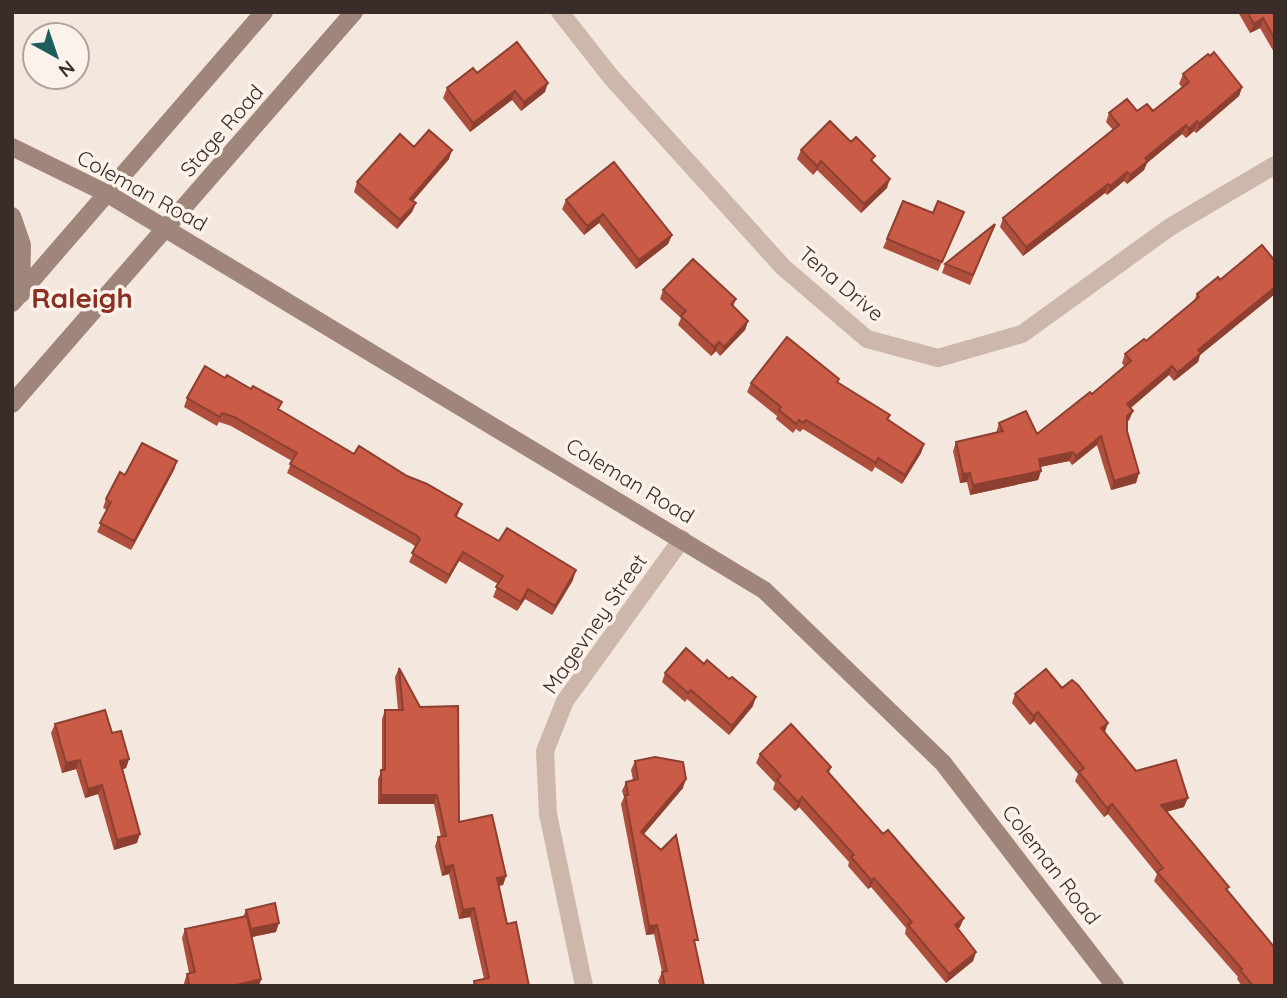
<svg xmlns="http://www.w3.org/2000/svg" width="1287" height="998" font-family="Quicksand,sans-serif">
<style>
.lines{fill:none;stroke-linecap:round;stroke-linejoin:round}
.minor{stroke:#ccb7aa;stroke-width:18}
.secondary{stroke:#a0857b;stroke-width:18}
.wall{fill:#ae4e3c}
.shaded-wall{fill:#8d4031}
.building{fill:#ca5b46;stroke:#8d4031;stroke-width:2}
.labels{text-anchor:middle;stroke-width:7;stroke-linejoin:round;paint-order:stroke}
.street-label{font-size:21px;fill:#3a2d29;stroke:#fbf2eb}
.district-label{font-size:28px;font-weight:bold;fill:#8b3020;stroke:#fbf2eb}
</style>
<rect width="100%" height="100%" fill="#f4e8de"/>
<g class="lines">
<path class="minor" d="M560,12L611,77L783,267L867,339L938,358L1022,334L1170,227L1275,165
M584,986L548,814L545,751L565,701L682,539"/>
<path class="secondary" d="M12,147L108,194L764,590L943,763L1115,986
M12,216L22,245L21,294
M12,303L264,12
M12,404L354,12"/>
</g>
<path class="wall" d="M1238,12H1275V54L1260,28L1250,33Z
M477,73L545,92L521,111L512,100L470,132L443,98L447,88Z
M1183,74L1242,87L1239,96L1196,133L1194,131L1186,138L1182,134L1147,163L1144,170L1127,184L1124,181L1107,195L1105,193L1023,256L1000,227L1003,218L1113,130L1106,122L1109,113L1153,111L1183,88L1179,84Z
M851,142L873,161L887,188L861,213L817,170L813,175L797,159L801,150Z
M414,147L449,159L413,201L416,203L412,212L397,229L354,192L357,182Z
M566,200L672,235L668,244L636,269L599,223L584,235L562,209Z
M964,212L938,271L883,248L887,239Z
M995,224L970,285L942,273L945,264Z
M1275,261V294L1200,355L1198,362L1178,378L1174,381L1169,375L1131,408L1133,411L1129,420L1127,422V431L1139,473L1136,483L1111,490L1097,445L1072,465L1069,461L1040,467L1041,471L1038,480L970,495L967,482L960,483L953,451L956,442L996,433L999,423L1037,434L1092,394L1125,367L1122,363L1125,354L1146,341L1194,301L1197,294L1220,280Z
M663,290L736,299L733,307L748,321L745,330L720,356L716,351L711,356L678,325L681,318L660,299Z
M751,383H838L890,415L888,420L924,444L921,453L902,484L875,467L872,472L803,429L800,432L796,429L793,433L776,419L777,416L747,392Z
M187,398L279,410L354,454L407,476L462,504L457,517L499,541L573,580L552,615L525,599L517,611L493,597L498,584L459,561L446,584L409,562L416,547L412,544L287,473L292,461L231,426L219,422L217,426L184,407Z
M177,461L174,470L131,550L97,532L107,510L103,508L106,499L125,475Z
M399,668L459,822L506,876L503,885L499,886L507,924L529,986H473L474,981L484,979L470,917L459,919L449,874L442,876L435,846L438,837H441L434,804H378V779L382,770V719L385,710H398L395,677Z
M665,673L753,706L729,735L687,699L685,702L662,682Z
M1062,688L1104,732L1136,771L1184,807L1166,812L1227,890L1275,986H1242L1237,979L1238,977L1154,881L1157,874L1108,814L1104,817L1075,781L1078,774L1034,721L1030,725L1012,703L1015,694Z
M55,724L112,733L129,759L126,768L123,769L137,843L114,850L98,794L85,798L76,769L62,773L51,733Z
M760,754L831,767L829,773L960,927L958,929L976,952L973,961L946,983L905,934L906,928L871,887L868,889L848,866L849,862L799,807L795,811L773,789L775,783L756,763Z
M635,761L683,788L644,834L695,946L704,986H660L658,981L662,972L654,934L646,935L621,804L624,797L622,791L626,782L633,780L631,770Z
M246,910L276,932L252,937L261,979L259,986H183L187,974L189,973L182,938L185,929L243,917Z"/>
<path class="shaded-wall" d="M1263,18L1260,28L1250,33L1254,24Z
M548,83L545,92L521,111L524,102Z
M1242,87L1239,96L1196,133L1199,124Z
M515,91L512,100L470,132L473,123Z
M1197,121L1194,131L1186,138L1189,129Z
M1186,125L1182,134L1147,163L1144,170L1127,184L1130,175L1145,158Z
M452,150L449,159L407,208L410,199Z
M821,161L817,170L813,175L817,166Z
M1127,172L1124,181L1107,195L1110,186Z
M890,179L887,188L861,213L864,204Z
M1108,184L1105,193L1023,256L1026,247Z
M416,203L412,212L397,229L400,220Z
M603,214L599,223L584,235L587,226Z
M672,235L668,244L636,269L639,260Z
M1275,287V294L1200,355L1198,362L1174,381L1177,372L1198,350Z
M748,321L745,330L720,356L724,347Z
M719,342L716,351L711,356L714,347Z
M1172,366L1169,375L1124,413L1127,404Z
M1133,411L1129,420L1124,425L1127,416Z
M1101,436L1097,445L1072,465L1076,456Z
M924,444L921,453L902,484L905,475Z
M1073,452L1069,461L1035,468L1039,459Z
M177,461L174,470L131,550L134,541Z
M1041,471L1038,480L970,495L973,485Z
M970,473L967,482L960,483L963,474Z
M1139,473L1136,483L1111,490L1114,481Z
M463,552L459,561L446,584L449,575Z
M576,570L573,580L552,615L555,606Z
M528,589L525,599L517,611L521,602Z
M756,697L753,706L729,735L732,726Z
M1038,712L1034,721L1030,725L1033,716Z
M1108,723L1105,732L1101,728Z
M129,759L126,768L117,771L120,761Z
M80,760L76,769L62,773L66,763Z
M686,779L683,788L638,841L641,832Z
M102,785L98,794L85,798L88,789Z
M381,795H437L434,804H378Z
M802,797L799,807L795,811L798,802Z
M1188,798L1184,807L1158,814L1161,805Z
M1112,804L1108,814L1104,817L1107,808Z
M140,834L137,843L114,850L117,840Z
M453,865L449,874L442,876L445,867Z
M506,876L503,885L493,887L497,878Z
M874,878L871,887L868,889L871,880Z
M474,908L470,917L459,919L463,910Z
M964,918L960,927L951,934L955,925Z
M279,923L276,932L247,938L251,929Z
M657,925L654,934L646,935L649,926Z
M976,952L973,961L946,983L949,974Z
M261,979L259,986H232Z"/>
<path class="building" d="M1247,12H1275V39L1263,18L1254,24Z
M517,42L548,83L524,102L515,91L473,123L447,88L473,68L477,73Z
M1214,52L1242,87L1199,124L1197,121L1189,129L1186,125L1145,158L1148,161L1130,175L1127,172L1110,186L1108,184L1026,247L1003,218L1119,125L1109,113L1127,99L1137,111L1147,104L1153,111L1189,82L1183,74L1208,54L1210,56Z
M830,121L851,142L856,137L875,156L871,160L890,179L864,204L821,161L817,166L801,150Z
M429,130L452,150L410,199L416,203L400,220L357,182L400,134L414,147Z
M614,162L672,235L639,260L603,214L587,226L566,200Z
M903,201L933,213L938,201L964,212L942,262L887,239Z
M995,224L973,275L945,264Z
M1262,245L1275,261V287L1198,350L1201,353L1182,369L1177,372L1172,366L1127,404L1133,411L1127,416V431L1139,473L1114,481L1101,436L1076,456L1073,452L1039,459L1041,471L973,485L970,473L963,474L956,442L1003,431L999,423L1026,411L1037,434L1090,392L1092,394L1131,361L1125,354L1144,339L1146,341L1199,297L1197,294L1218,277L1220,280Z
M693,259L736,299L731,304L748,321L724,347L719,342L714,347L681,316L686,311L663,290Z
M787,337L839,379L837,382L890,415L887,419L924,444L905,475L878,458L876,463L806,420L803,423L799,420L796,424L779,410L781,407L751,383Z
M205,366L225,378L227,375L251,389L253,386L282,402L278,409L354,454L359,446L407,476L427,484L462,504L455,516L499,541L507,528L576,570L555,606L528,589L521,602L496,587L503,576L463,552L449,575L412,553L420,539L416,535L290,464L297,453L234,417L222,413L220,417L187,398Z
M142,443L177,461L134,541L100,523L111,502L106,499L120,472L125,475Z
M686,648L704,664L707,660L729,679L732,677L756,697L732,726L691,690L688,693L665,673Z
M399,668L420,707L458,706L459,822L492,815L506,876L497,878L507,924L516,922L529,986H475L474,981L489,978L474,908L463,910L453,865L445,867L438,837L446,836L437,795H381V770H385V710H403Z
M1046,669L1062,688L1072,680L1078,685L1108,723L1101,728L1136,771L1176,760L1188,798L1161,805L1229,887L1226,889L1275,948V986H1253L1240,970L1242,969L1157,872L1163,868L1112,804L1107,808L1079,772L1084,768L1038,712L1033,716L1015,694Z
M105,710L112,733L121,731L129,759L120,761L140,834L117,840L102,785L88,789L80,760L66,763L55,724Z
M791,724L831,767L827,771L883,834L888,830L964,918L955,925L976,952L949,974L908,925L912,922L874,878L871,880L851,857L854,855L802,797L798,802L777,780L781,776L760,754Z
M655,757L683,762L686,779L641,832L661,850L676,835L693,917L698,940H694L704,986H665L662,972L667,971L657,925L649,926L625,795H628L626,782L638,779L635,761Z
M275,903L279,923L251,929L246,910Z
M247,916L261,979L232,986H184L189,984L187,974L195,972L185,929Z"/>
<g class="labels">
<g class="street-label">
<text transform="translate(222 131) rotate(-49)" y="7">Stage Road</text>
<text transform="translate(142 191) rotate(29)" y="7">Coleman Road</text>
<text transform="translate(841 284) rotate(40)" y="7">Tena Drive</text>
<text transform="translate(630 481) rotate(31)" y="7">Coleman Road</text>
<text transform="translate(595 624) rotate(-55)" y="7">Magevney Street</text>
<text transform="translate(1051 865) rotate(52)" y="7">Coleman Road</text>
</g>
<g class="district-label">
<text x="82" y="308">Raleigh</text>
</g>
</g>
<rect width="1287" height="998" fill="none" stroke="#3a2d29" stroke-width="28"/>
<g transform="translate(56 56) rotate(140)"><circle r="33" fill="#fbf2eb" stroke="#aea39d" stroke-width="2"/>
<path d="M0-5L12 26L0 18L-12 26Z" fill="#1d5d5c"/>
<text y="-10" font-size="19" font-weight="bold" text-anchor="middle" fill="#3a2d29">N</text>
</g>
</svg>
